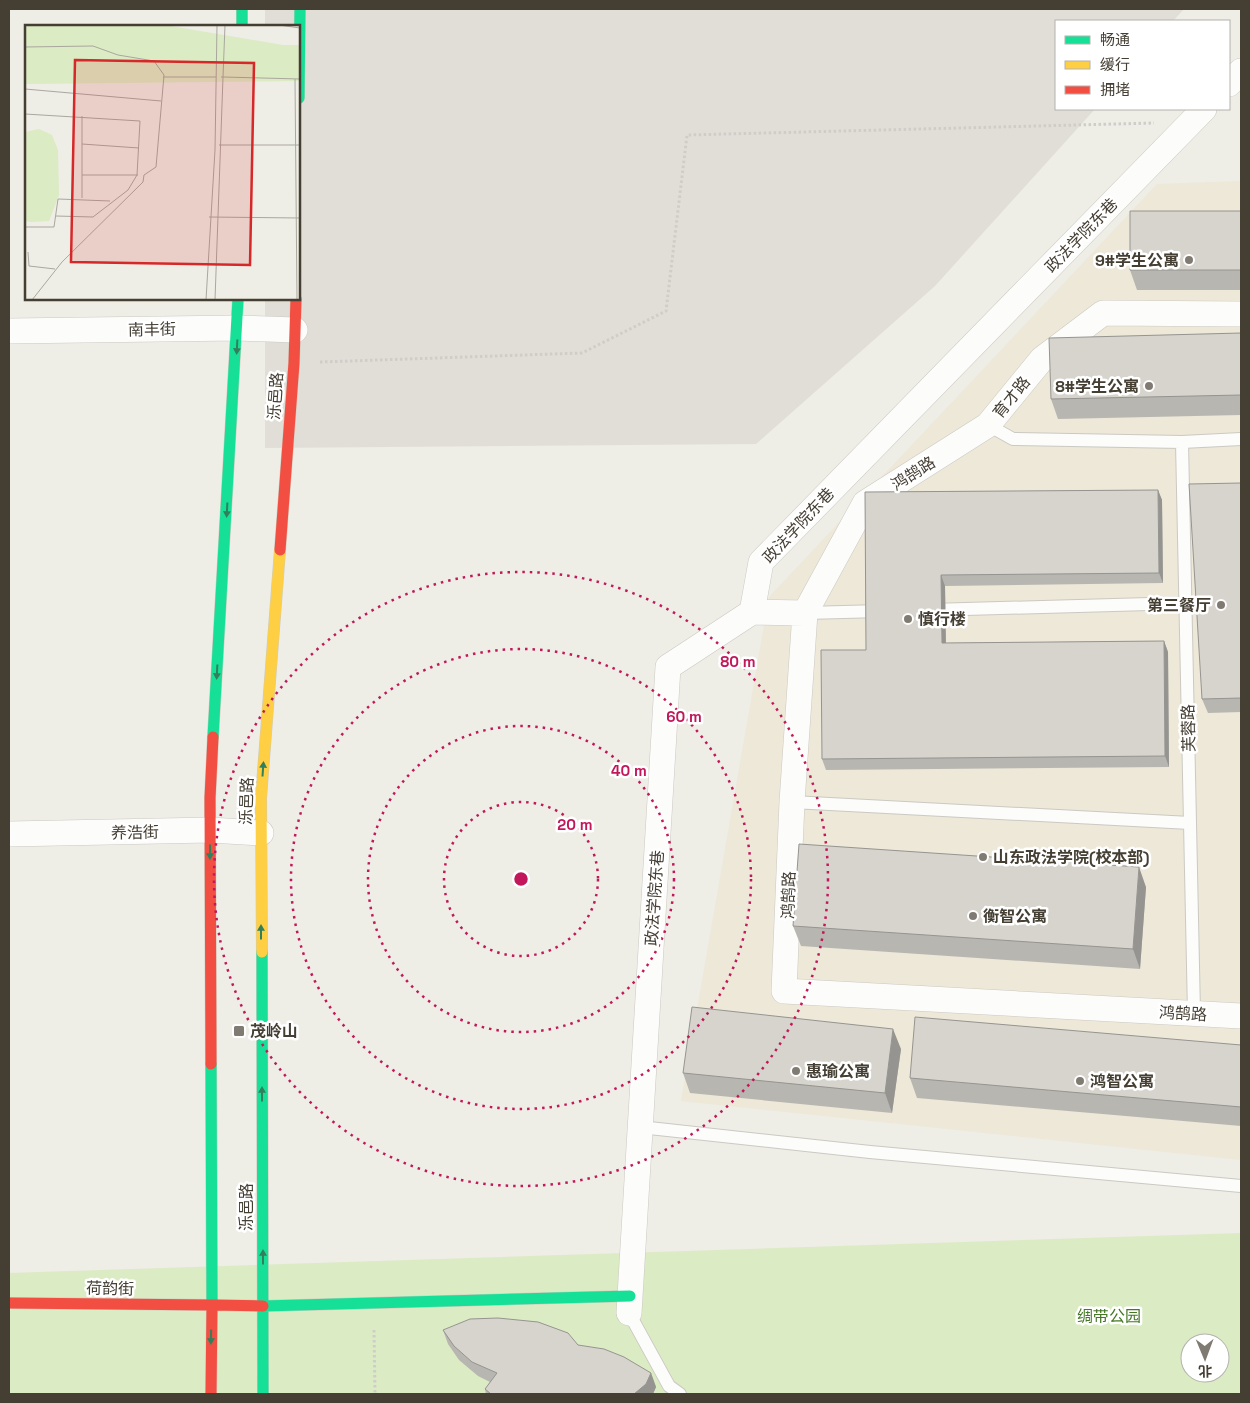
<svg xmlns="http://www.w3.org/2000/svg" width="1250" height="1403" font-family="'Space Grotesk','Noto Sans SC',sans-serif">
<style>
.industrial{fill:#e1ded7}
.education{fill:#ede8d8}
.green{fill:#dbebc4;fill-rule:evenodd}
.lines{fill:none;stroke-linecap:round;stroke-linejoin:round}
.lane-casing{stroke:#cbc9c2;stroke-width:14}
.street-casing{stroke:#cbc9c2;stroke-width:26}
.fast-casing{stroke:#cfccbe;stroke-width:12}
.slow-casing{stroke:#cfccbe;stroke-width:12}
.jam-casing{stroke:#cfccbe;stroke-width:12}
.path{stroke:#d0cdc9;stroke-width:3;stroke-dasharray:2.5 2.5;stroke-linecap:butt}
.lane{stroke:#fcfcfb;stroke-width:12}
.street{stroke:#fcfcfb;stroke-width:25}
.fast{stroke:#16e098;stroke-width:11}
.slow{stroke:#ffcf43;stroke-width:11}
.jam{stroke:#f24e42;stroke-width:11}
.wall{fill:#b8b6b0}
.shaded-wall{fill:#969490}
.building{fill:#d6d4cd;stroke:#969490}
.oneway{fill:#327f5b}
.ring{fill:none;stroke:#c2185b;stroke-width:2.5;stroke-dasharray:2.5 5}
.poi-dot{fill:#807b72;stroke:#fff;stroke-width:2}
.labels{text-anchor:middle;stroke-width:5;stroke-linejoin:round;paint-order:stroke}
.street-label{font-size:16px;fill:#443e33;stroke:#fff}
.poi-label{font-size:16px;font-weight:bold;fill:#443e33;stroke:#fff;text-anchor:start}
.park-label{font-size:16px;fill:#447824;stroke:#fff}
.inset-road{fill:none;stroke:#aaa79e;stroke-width:1}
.view{fill:#d62828;fill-opacity:0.15;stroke:#d62828;stroke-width:2.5}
.inset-edge{fill:none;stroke:#443e33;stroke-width:2.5}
.centre{fill:#c2185b;stroke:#fff;stroke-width:2.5}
.ring-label{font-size:15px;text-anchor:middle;font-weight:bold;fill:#c2185b;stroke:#fff;stroke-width:5;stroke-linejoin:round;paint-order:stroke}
</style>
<rect width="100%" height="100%" fill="#eeede6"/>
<path class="industrial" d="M265,9H1184L1173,21H1056V109H1095L935,286L756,444L265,448V299H299V26H265Z"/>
<path class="education" d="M1241,181V1160L681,1101L769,597L1157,184Z"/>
<path class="green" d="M1241,1233V1394H9V1273ZM1190,1343H1220V1373H1190Z"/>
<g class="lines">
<defs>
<path id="lane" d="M988,425L1013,439L1182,442L1241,439
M1182,442L1194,1013
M930,610L1185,603
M805,613L882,611
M792,802L1190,823
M640,1127L870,1152L1241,1186
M629,1313L669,1386L680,1394"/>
<path id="street" d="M1229,84L1241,71
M1241,314L1103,313L1042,359L988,425L865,503L805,613L792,802L784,991L1241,1016
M9,331L238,328L295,330
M752,612L805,613
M9,834L210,830L261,833
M629,1313L668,667L752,612L761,562L1204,109"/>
<path id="fast" d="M242,9V26
M299,98L300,9
M213,737L238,299
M262,952L263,1394
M211,1064L212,1305
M263,1306L630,1296"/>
<path id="slow" d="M262,952L261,798L280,550"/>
<path id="jam" d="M280,550L294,363L296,299
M211,1064L210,798L213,737
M9,1303L212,1305
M211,1394L212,1305L263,1306"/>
</defs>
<use href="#lane" class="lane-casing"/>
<use href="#street" class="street-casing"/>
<use href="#fast" class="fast-casing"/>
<use href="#slow" class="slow-casing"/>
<use href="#jam" class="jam-casing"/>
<path class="path" d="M320,362L582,353L666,311L687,135L1154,123
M374,1330L375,1394"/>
<use href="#lane" class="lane"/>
<use href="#street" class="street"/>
<use href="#fast" class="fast"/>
<use href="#slow" class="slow"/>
<use href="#jam" class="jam"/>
</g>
<path class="wall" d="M1241,211V290H1137L1130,270Z
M1241,333V415L1058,419L1051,399Z
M1241,483V712L1208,713L1202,699Z
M1158,490L1162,500L1163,583L945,586L946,643L1164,641L1168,652L1169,767L826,770L822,759L866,650L865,492Z
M1146,887L1140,969L801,946L793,926Z
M1241,1045V1126L917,1098L910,1078Z
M901,1049L892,1113L690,1093L683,1073Z
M443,1330L578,1345L651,1373L656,1387L653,1394H486L485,1389L490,1382L478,1376L459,1360L448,1344Z"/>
<path class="shaded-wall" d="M1158,490L1162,500L1163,583L1159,573Z
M941,575L945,586L946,654L942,643Z
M1164,641L1168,652L1169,767L1165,756Z
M1139,867L1146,887L1140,969L1133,949Z
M893,1029L901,1049L892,1113L885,1093Z
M651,1373L656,1387L653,1394H634Z"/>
<path class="building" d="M1130,211H1241V270H1130Z
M1241,333V395L1051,399L1049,338Z
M1241,483V698L1202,699L1189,484Z
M1158,490L1159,573L941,575L942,643L1164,641L1165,756L822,759L821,650H866L865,492Z
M799,844L1139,867L1133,949L793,926Z
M692,1007L893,1029L885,1093L683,1073Z
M915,1017L1241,1045V1107L910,1078Z
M498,1318L538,1322L568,1333L578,1345L604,1349L624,1357L651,1373L646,1384L634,1394H491L485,1389L497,1373L472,1362L454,1346L443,1330L470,1319Z"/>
<defs><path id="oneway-solid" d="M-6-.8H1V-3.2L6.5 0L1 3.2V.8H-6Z" transform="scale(1.25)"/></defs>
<g class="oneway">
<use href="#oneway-solid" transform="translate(237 347) rotate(93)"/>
<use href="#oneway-solid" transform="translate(227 510) rotate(93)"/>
<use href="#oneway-solid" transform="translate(217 672) rotate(93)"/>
<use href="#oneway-solid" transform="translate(263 769) rotate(-86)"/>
<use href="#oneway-solid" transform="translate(210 852) rotate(90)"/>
<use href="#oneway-solid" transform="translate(261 932) rotate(-90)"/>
<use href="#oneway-solid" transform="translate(262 1094) rotate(-90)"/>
<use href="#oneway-solid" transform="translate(263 1257) rotate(-90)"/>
<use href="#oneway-solid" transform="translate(211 1337) rotate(91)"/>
</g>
<g class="ring">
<circle cx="521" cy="879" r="77"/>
<circle cx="521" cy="879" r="153"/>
<circle cx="521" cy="879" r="230"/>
<circle cx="521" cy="879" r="307"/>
</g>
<g class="poi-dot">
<circle cx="1189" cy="260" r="5"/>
<circle cx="1149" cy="386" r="5"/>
<circle cx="1221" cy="605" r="5"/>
<circle cx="908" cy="619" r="5"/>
<circle cx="983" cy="857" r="5"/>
<circle cx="973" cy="916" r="5"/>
<rect x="233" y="1025" width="12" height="12" rx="2.5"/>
<circle cx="796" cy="1071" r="5"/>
<circle cx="1080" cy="1081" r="5"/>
</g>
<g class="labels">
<g class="street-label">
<text transform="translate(1081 235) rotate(-46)" y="6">政法学院东巷</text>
<text transform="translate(152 329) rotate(-1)" y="6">南丰街</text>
<text transform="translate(275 396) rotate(-86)" y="6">泺邑路</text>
<text transform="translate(1011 397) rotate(-51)" y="6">育才路</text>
<text transform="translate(913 473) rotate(-32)" y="6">鸿鹄路</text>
<text transform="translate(798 525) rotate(-47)" y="6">政法学院东巷</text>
<text transform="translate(1188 728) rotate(-91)" y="6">芙蓉路</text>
<text transform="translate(246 801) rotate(-88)" y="6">泺邑路</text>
<text transform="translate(135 832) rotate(-1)" y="6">养浩街</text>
<text transform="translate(788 895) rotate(-88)" y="6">鸿鹄路</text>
<text transform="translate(654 898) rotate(-86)" y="6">政法学院东巷</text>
<text transform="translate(1183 1013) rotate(3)" y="6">鸿鹄路</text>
<text transform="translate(246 1207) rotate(-90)" y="6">泺邑路</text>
<text transform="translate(110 1288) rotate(1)" y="6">荷韵街</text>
</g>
<g class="poi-label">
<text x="1179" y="266" text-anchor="end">9#学生公寓</text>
<text x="1139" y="392" text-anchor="end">8#学生公寓</text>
<text x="1211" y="611" text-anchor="end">第三餐厅</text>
<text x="918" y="625">慎行楼</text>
<text x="993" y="863">山东政法学院(校本部)</text>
<text x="983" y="922">衡智公寓</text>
<text x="250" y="1037">茂岭山</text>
<text x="806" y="1077">惠瑜公寓</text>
<text x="1090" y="1087">鸿智公寓</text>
</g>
<g class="park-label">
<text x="1109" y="1322">绸带公园</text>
</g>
</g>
<g transform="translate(25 25)">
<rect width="275" height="275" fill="#eeede6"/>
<path d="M0,0H140L258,20H275V56L0,59ZM14,104L27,110L33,125L34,170L24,196L6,197L0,196V107Z" fill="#dbebc4"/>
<path class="inset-road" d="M254,0L275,3M0,22L68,21L93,30L129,36L139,50L131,142L119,150L118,157L37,237L7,275M138,52H191M196,52H198L200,0M198,52L275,54M270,54L272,275M0,64L136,76M0,89L115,96L112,150L103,165L68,192L31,191M57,91V173M57,119L114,123M194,120H275M57,150H113M184,192L275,193M0,202H29L33,174L85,176M3,227L4,241L30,244M181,275L190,125L192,0M190,275L198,52"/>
<path class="view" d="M50,35L229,38L225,240L46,237Z"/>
<rect width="275" height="275" class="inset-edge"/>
</g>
<circle cx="521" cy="879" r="8" class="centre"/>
<g class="ring-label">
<text x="738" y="667">80 m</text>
<text x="684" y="722">60 m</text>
<text x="629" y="776">40 m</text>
<text x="575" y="830">20 m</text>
</g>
<rect width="1250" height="1403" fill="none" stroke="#443e33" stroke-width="20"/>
<rect x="1055" y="20" width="175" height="90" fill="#ffffff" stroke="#b4b2ad"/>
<rect x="1065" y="36" width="25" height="8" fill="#16e098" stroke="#b4b2ad"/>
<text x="1100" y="45" font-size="15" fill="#443e33">畅通</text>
<rect x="1065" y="61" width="25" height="8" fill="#ffcf43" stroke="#b4b2ad"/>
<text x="1100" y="70" font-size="15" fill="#443e33">缓行</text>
<rect x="1065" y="86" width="25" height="8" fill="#f24e42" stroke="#b4b2ad"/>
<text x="1100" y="95" font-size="15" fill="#443e33">拥堵</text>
<g transform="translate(1205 1358) rotate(179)"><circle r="24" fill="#ffffff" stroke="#b4b2ad"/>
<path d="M0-4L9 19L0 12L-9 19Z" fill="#807b72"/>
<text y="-8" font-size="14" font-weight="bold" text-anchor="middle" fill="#443e33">北</text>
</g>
</svg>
